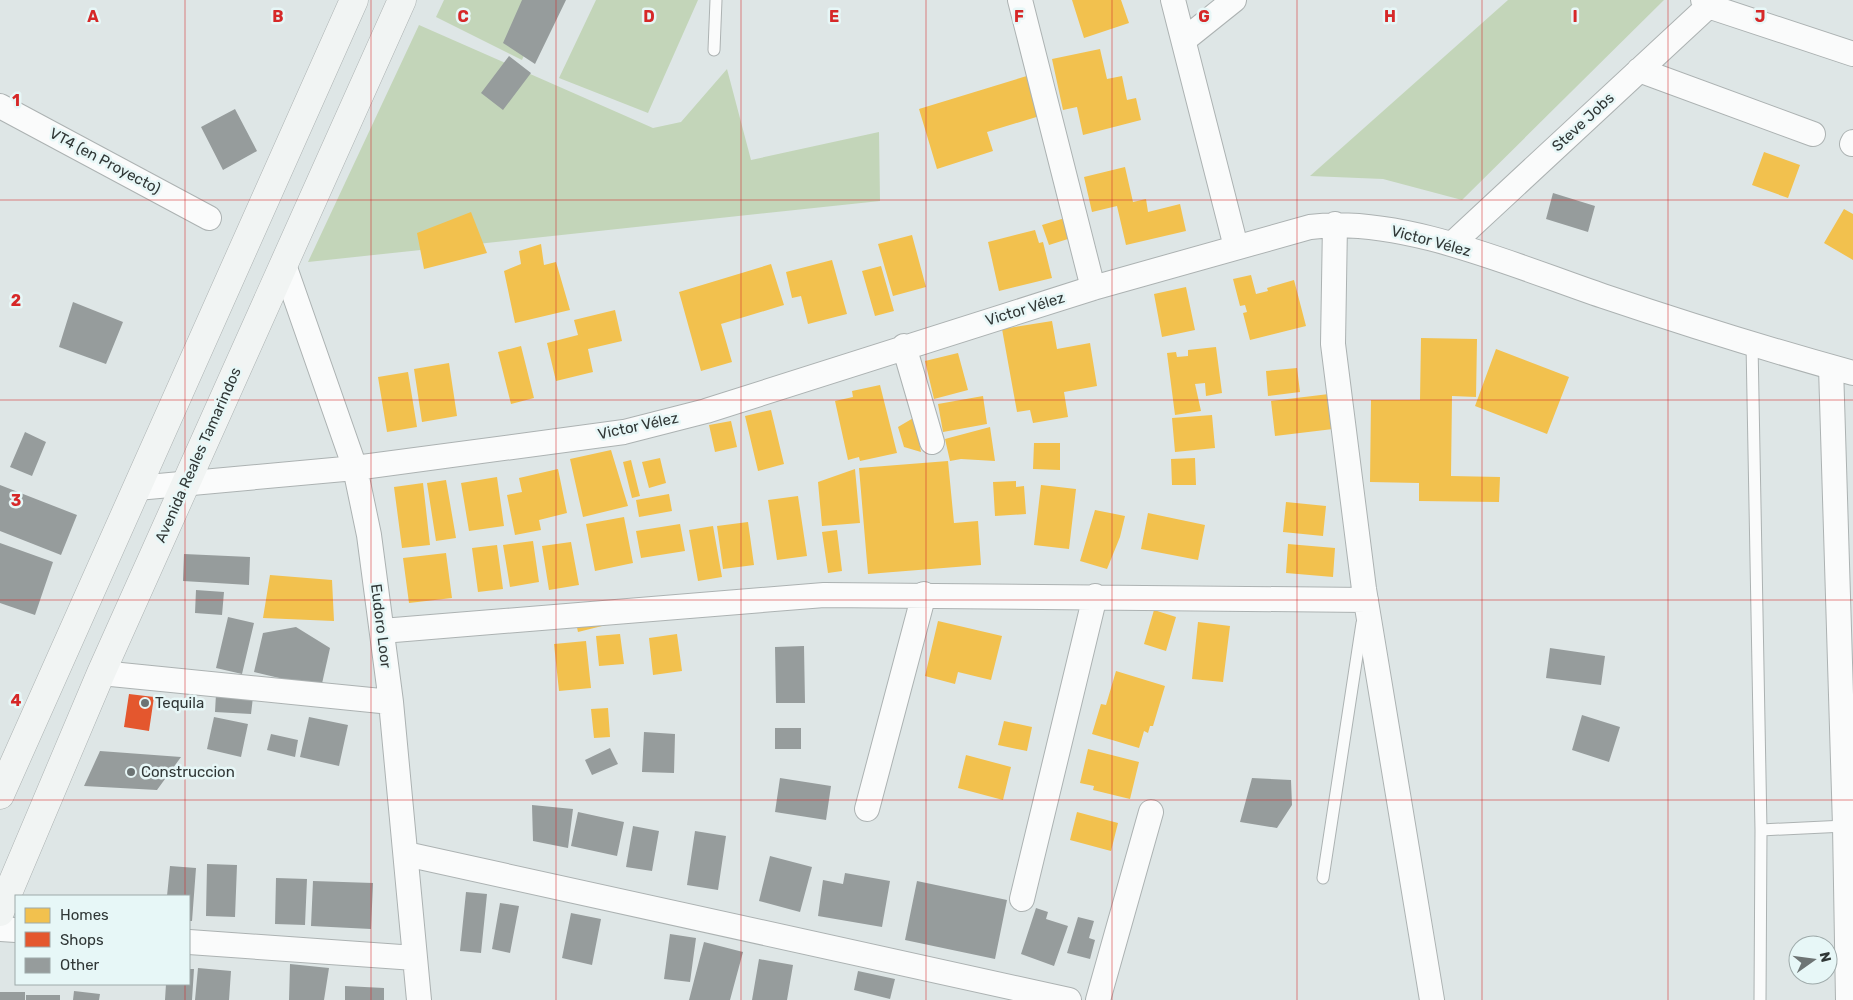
<svg xmlns="http://www.w3.org/2000/svg" width="1853" height="1000" font-family="Rubik,sans-serif">
<style>
.green{fill:#c3d5b9}
.homes{fill:#f2c14e}
.shops{fill:#e4572e}
.building{fill:#969c9c}
.lines{fill:none;stroke-linecap:round;stroke-linejoin:round}
.lane-casing{stroke:#acb2b2;stroke-width:13}
.street-casing{stroke:#acb2b2;stroke-width:26}
.secondary-casing{stroke:#acb2b2;stroke-width:29}
.lane{stroke:#fafbfb;stroke-width:11}
.street{stroke:#fafbfb;stroke-width:24}
.secondary{stroke:#f1f4f3;stroke-width:28}
.grid{fill:none;stroke:#d62828;stroke-width:1;stroke-opacity:0.55}
.poi-dot{fill:#6d7474;stroke:#e7f7f7;stroke-width:2}
.labels{text-anchor:middle;stroke-width:5;stroke-linejoin:round;paint-order:stroke}
.street-label{font-size:15px;fill:#303736;stroke:#e7f7f7}
.poi-label{font-size:15px;fill:#303736;stroke:#e7f7f7;text-anchor:start}
.grid-label{font-size:16px;text-anchor:middle;font-weight:bold;fill:#d62828;stroke:#e7f7f7;stroke-width:5;stroke-linejoin:round;paint-order:stroke}
</style>
<rect width="100%" height="100%" fill="#dee6e6"/>
<path class="green" d="M444,0H547L522,60L436,17Z
M596,0H698L648,113L559,78Z
M1508,0H1664L1462,200L1383,179L1310,176Z
M419,25L653,128L681,122L727,69L751,160L879,132L880,201L308,262Z"/>
<path class="homes" d="M1072,0H1121L1129,23L1084,38Z
M1100,49L1107,79L1122,76L1127,100L1136,98L1141,120L1083,135L1077,107L1063,110L1052,59Z
M1030,75L1043,115L987,132L993,151L937,169L919,109Z
M1764,152L1800,165L1788,198L1752,185Z
M1125,167L1133,202L1146,199L1148,212L1180,204L1186,231L1126,245L1117,206L1092,212L1084,177Z
M1844,209L1853,214V260L1824,243Z
M471,212L487,253L424,269L417,233Z
M1065,218L1071,238L1049,245L1042,225Z
M1035,230L1039,243L1043,242L1052,278L999,291L988,242Z
M912,235L926,287L893,296L878,244Z
M541,244L544,265L556,262L570,310L515,323L504,271L521,264L519,251Z
M832,260L847,314L808,324L801,296L792,298L786,272Z
M771,264L784,305L721,324L732,362L701,371L679,292Z
M881,266L894,311L875,316L862,271Z
M1251,275L1256,294L1268,291L1267,288L1294,280L1306,326L1250,340L1243,313L1247,312L1245,305L1240,306L1233,279Z
M1186,287L1195,330L1162,337L1154,294Z
M615,310L622,341L588,349L593,372L556,381L547,343L578,335L574,320Z
M1052,321L1057,349L1090,343L1097,386L1064,392L1068,417L1033,423L1030,410L1017,412L1002,329Z
M1421,338L1477,339L1476,397L1452,396L1451,476L1500,477L1499,502L1419,501V483L1370,482L1371,400H1420Z
M521,346L534,398L511,404L498,352Z
M1216,347L1222,393L1206,396L1205,383L1195,384L1201,411L1175,415L1167,353L1176,352L1177,357L1188,356V350Z
M1496,349L1569,377L1547,434L1475,406Z
M958,353L968,390L934,399L925,361Z
M449,363L457,416L422,422L414,369Z
M1297,368L1300,392L1268,396L1266,371Z
M408,372L417,427L387,432L378,377Z
M880,385L897,453L860,461L859,457L848,460L835,401L853,397L852,391Z
M1329,394L1333,429L1275,436L1271,401Z
M983,396L987,424L943,432L938,404Z
M771,410L784,464L758,471L745,416Z
M1212,415L1215,448L1175,452L1172,418Z
M915,417L921,452L904,447L898,427Z
M731,421L737,447L715,452L709,425Z
M990,427L995,461L961,459L950,461L945,439Z
M1034,443H1060V470L1033,469Z
M611,450L628,506L583,517L570,459Z
M660,458L666,483L649,488L642,462Z
M1195,458L1196,485H1172L1171,459Z
M631,460L640,496L632,498L623,462Z
M948,461L954,523L978,521L981,565L868,574L859,468Z
M558,469L567,513L539,520L541,530L515,535L507,495L522,492L519,478Z
M855,469L860,523L822,526L818,482Z
M497,477L504,526L469,531L461,483Z
M446,480L456,538L436,541L427,483Z
M1016,481V487L1024,486L1026,514L995,516L993,482Z
M423,483L430,545L402,548L394,487Z
M1041,485L1076,489L1069,549L1034,545Z
M669,494L672,511L639,517L636,500Z
M798,496L807,556L777,560L768,500Z
M1286,502L1326,506L1323,536L1283,532Z
M1095,510L1125,516L1120,537L1107,569L1080,561Z
M1148,513L1205,525L1198,560L1141,549Z
M624,517L633,563L595,571L586,524Z
M748,522L754,565L723,569L717,526Z
M680,524L685,551L641,558L636,531Z
M713,526L722,577L698,581L689,530Z
M837,530L842,571L828,573L822,532Z
M533,541L539,582L510,587L503,545Z
M571,542L579,585L549,590L542,546Z
M1288,544L1335,548L1333,577L1286,573Z
M497,545L503,589L478,592L472,548Z
M446,553L452,598L409,603L403,558Z
M270,575L332,580L334,621L263,618Z
M1154,610L1176,617L1166,651L1144,644Z
M575,619L614,623L578,632Z
M938,621L1002,636L991,680L958,672L955,684L925,676Z
M1198,622L1230,626L1223,682L1192,679Z
M620,634L624,664L599,666L596,636Z
M677,634L682,671L653,675L649,638Z
M586,641L591,688L559,691L554,644Z
M1116,671L1165,686L1153,726H1150L1148,733L1144,731L1139,748L1092,734L1101,704L1106,705Z
M608,708L610,737L594,738L591,709Z
M1004,721L1032,727L1027,751L998,745Z
M1088,749L1139,762L1130,799L1093,790L1094,786L1080,783Z
M966,755L1011,767L1003,800L958,788Z
M1077,812L1118,823L1111,851L1070,840Z"/>
<path class="shops" d="M129,694L154,697L149,731L124,727Z"/>
<path class="building" d="M522,0H566L535,64L503,43Z
M509,56L531,73L503,110L481,93Z
M235,109L257,151L223,170L201,127Z
M1553,193L1595,206L1588,232L1546,219Z
M73,302L123,322L106,364L59,347Z
M25,432L46,442L32,476L10,467Z
M0,485L77,515L61,555L0,531Z
M0,543L53,562L35,615L0,603Z
M184,554L250,557L249,585L183,581Z
M196,590L224,592L222,615L195,613Z
M228,617L254,623L242,674L216,668Z
M296,627L330,648L321,688L254,672L263,633Z
M804,646L805,703H776L775,647Z
M1550,648L1605,656L1601,685L1546,678Z
M216,694L253,697L251,714L215,712Z
M1582,715L1620,727L1609,762L1572,750Z
M214,717L248,724L241,757L207,749Z
M309,717L348,725L339,766L300,757Z
M775,728H801V749H775Z
M644,732L675,734L674,773L642,772Z
M271,734L298,740L295,757L267,750Z
M610,748L618,764L592,775L585,760Z
M100,751L181,757L157,790L84,786Z
M780,778L831,786L826,820L775,812Z
M1252,778L1291,780L1292,805L1277,828L1240,822Z
M532,805L573,809L568,848L533,841Z
M578,812L624,822L617,856L571,846Z
M633,826L659,831L652,871L626,867Z
M695,831L726,836L718,890L687,885Z
M770,856L812,867L800,912L759,901Z
M207,864L237,865L235,917L206,916Z
M170,866L196,868L192,921H189V896H167Z
M845,873L890,881L882,927L818,916L823,880L843,884Z
M276,878L307,879L305,925L275,924Z
M313,881L373,883L371,929L311,926Z
M917,881L1007,900L995,959L905,940Z
M466,892L487,894L481,953L460,951Z
M500,903L519,906L510,953L492,949Z
M1036,908L1048,912L1046,919L1068,926L1054,966L1021,954Z
M571,913L601,919L592,965L562,958Z
M1078,917L1094,921L1089,938L1095,940L1090,959L1067,953Z
M670,934L696,938L690,982L664,979Z
M704,942L743,952L730,1000H689Z
M759,959L793,965L787,1000H752Z
M290,964L329,968L324,1000H289Z
M198,968L231,971L229,1000H195Z
M189,969H194L192,1000H165L166,984H189Z
M858,971L895,979L890,999L854,990Z
M345,986L384,988V1000H345Z
M74,991L100,994L99,1000H73Z
M0,992H25V1000H0Z
M26,995H60V1000H26Z"/>
<g class="lines">
<defs>
<path id="lane" d="M714,50L716,0
M1752,343L1761,830L1760,1000
M1761,830L1845,826
M1323,878L1362,623"/>
<path id="street" d="M1020,0L1093,288
M1173,0L1236,247
M1703,0L1708,6L1853,54
M1184,40L1234,0
M1639,70L1813,134
M0,106L209,218
M1852,144L1853,142
M1335,224L1333,344L1364,589L1432,1000
M1452,244L1715,0
M284,265L355,468L369,535L391,702L419,1000
M904,346L932,442
M1831,367L1845,826L1848,1000
M137,488L355,468L624,432L706,411L1093,288L1310,227C1401,215 1517,267 1603,296C1686,324 1769,350 1853,373
M382,631L824,595L1366,600
M101,673L391,702
M867,809L924,594
M406,854L1069,1000
M1022,899L1095,596
M0,929L16,930
M189,942L415,958
M1098,1000L1151,812"/>
<path id="secondary" d="M0,795L354,0
M0,912L101,673L402,0"/>
</defs>
<use href="#lane" class="lane-casing"/>
<use href="#street" class="street-casing"/>
<use href="#secondary" class="secondary-casing"/>
<use href="#lane" class="lane"/>
<use href="#street" class="street"/>
<use href="#secondary" class="secondary"/>
</g>
<path class="grid" d="M185,0V896M371,0V1000M556,0V1000M741,0V1000M926,0V1000M1112,0V1000M1297,0V1000M1482,0V1000M1668,0V1000M0,200H1853M0,400H1853M0,600H1853M0,800H1853M185,984V1000"/>
<g class="poi-dot">
<circle cx="145" cy="703" r="5"/>
<circle cx="131" cy="772" r="5"/>
</g>
<g class="labels">
<g class="street-label">
<text transform="translate(1583 122) rotate(-43)" y="5">Steve Jobs</text>
<text transform="translate(105 161) rotate(28)" y="5">VT4 (en Proyecto)</text>
<text transform="translate(1431 241) rotate(15)" y="5">Victor Vélez</text>
<text transform="translate(1025 309) rotate(-17)" y="5">Victor Vélez</text>
<text transform="translate(638 426) rotate(-12)" y="5">Victor Vélez</text>
<text transform="translate(198 455) rotate(-66)" y="5">Avenida Reales Tamarindos</text>
<text transform="translate(381 626) rotate(83)" y="5">Eudoro Loor</text>
</g>
<g class="poi-label">
<text x="155" y="708">Tequila</text>
<text x="141" y="777">Construccion</text>
</g>
</g>
<g class="grid-label">
<text x="93" y="22">A</text>
<text x="278" y="22">B</text>
<text x="463" y="22">C</text>
<text x="649" y="22">D</text>
<text x="834" y="22">E</text>
<text x="1019" y="22">F</text>
<text x="1204" y="22">G</text>
<text x="1390" y="22">H</text>
<text x="1575" y="22">I</text>
<text x="1760" y="22">J</text>
<text x="16" y="106">1</text>
<text x="16" y="306">2</text>
<text x="16" y="506">3</text>
<text x="16" y="706">4</text>
</g>
<rect x="15" y="895" width="175" height="90" fill="#e7f7f7" stroke="#9eaaaa"/>
<rect x="25" y="908" width="25" height="15" fill="#f2c14e" stroke="#9eaaaa"/>
<text x="60" y="920" font-size="15" fill="#303736">Homes</text>
<rect x="25" y="932" width="25" height="15" fill="#e4572e" stroke="#9eaaaa"/>
<text x="60" y="945" font-size="15" fill="#303736">Shops</text>
<rect x="25" y="958" width="25" height="15" fill="#969c9c" stroke="#9eaaaa"/>
<text x="60" y="970" font-size="15" fill="#303736">Other</text>
<g transform="translate(1813 960) rotate(76)"><circle r="24" fill="#e7f7f7" stroke="#9eaaaa"/>
<path d="M0-4L9 19L0 12L-9 19Z" fill="#6d7474"/>
<text y="-8" font-size="14" font-weight="bold" text-anchor="middle" fill="#303736">N</text>
</g>
</svg>
